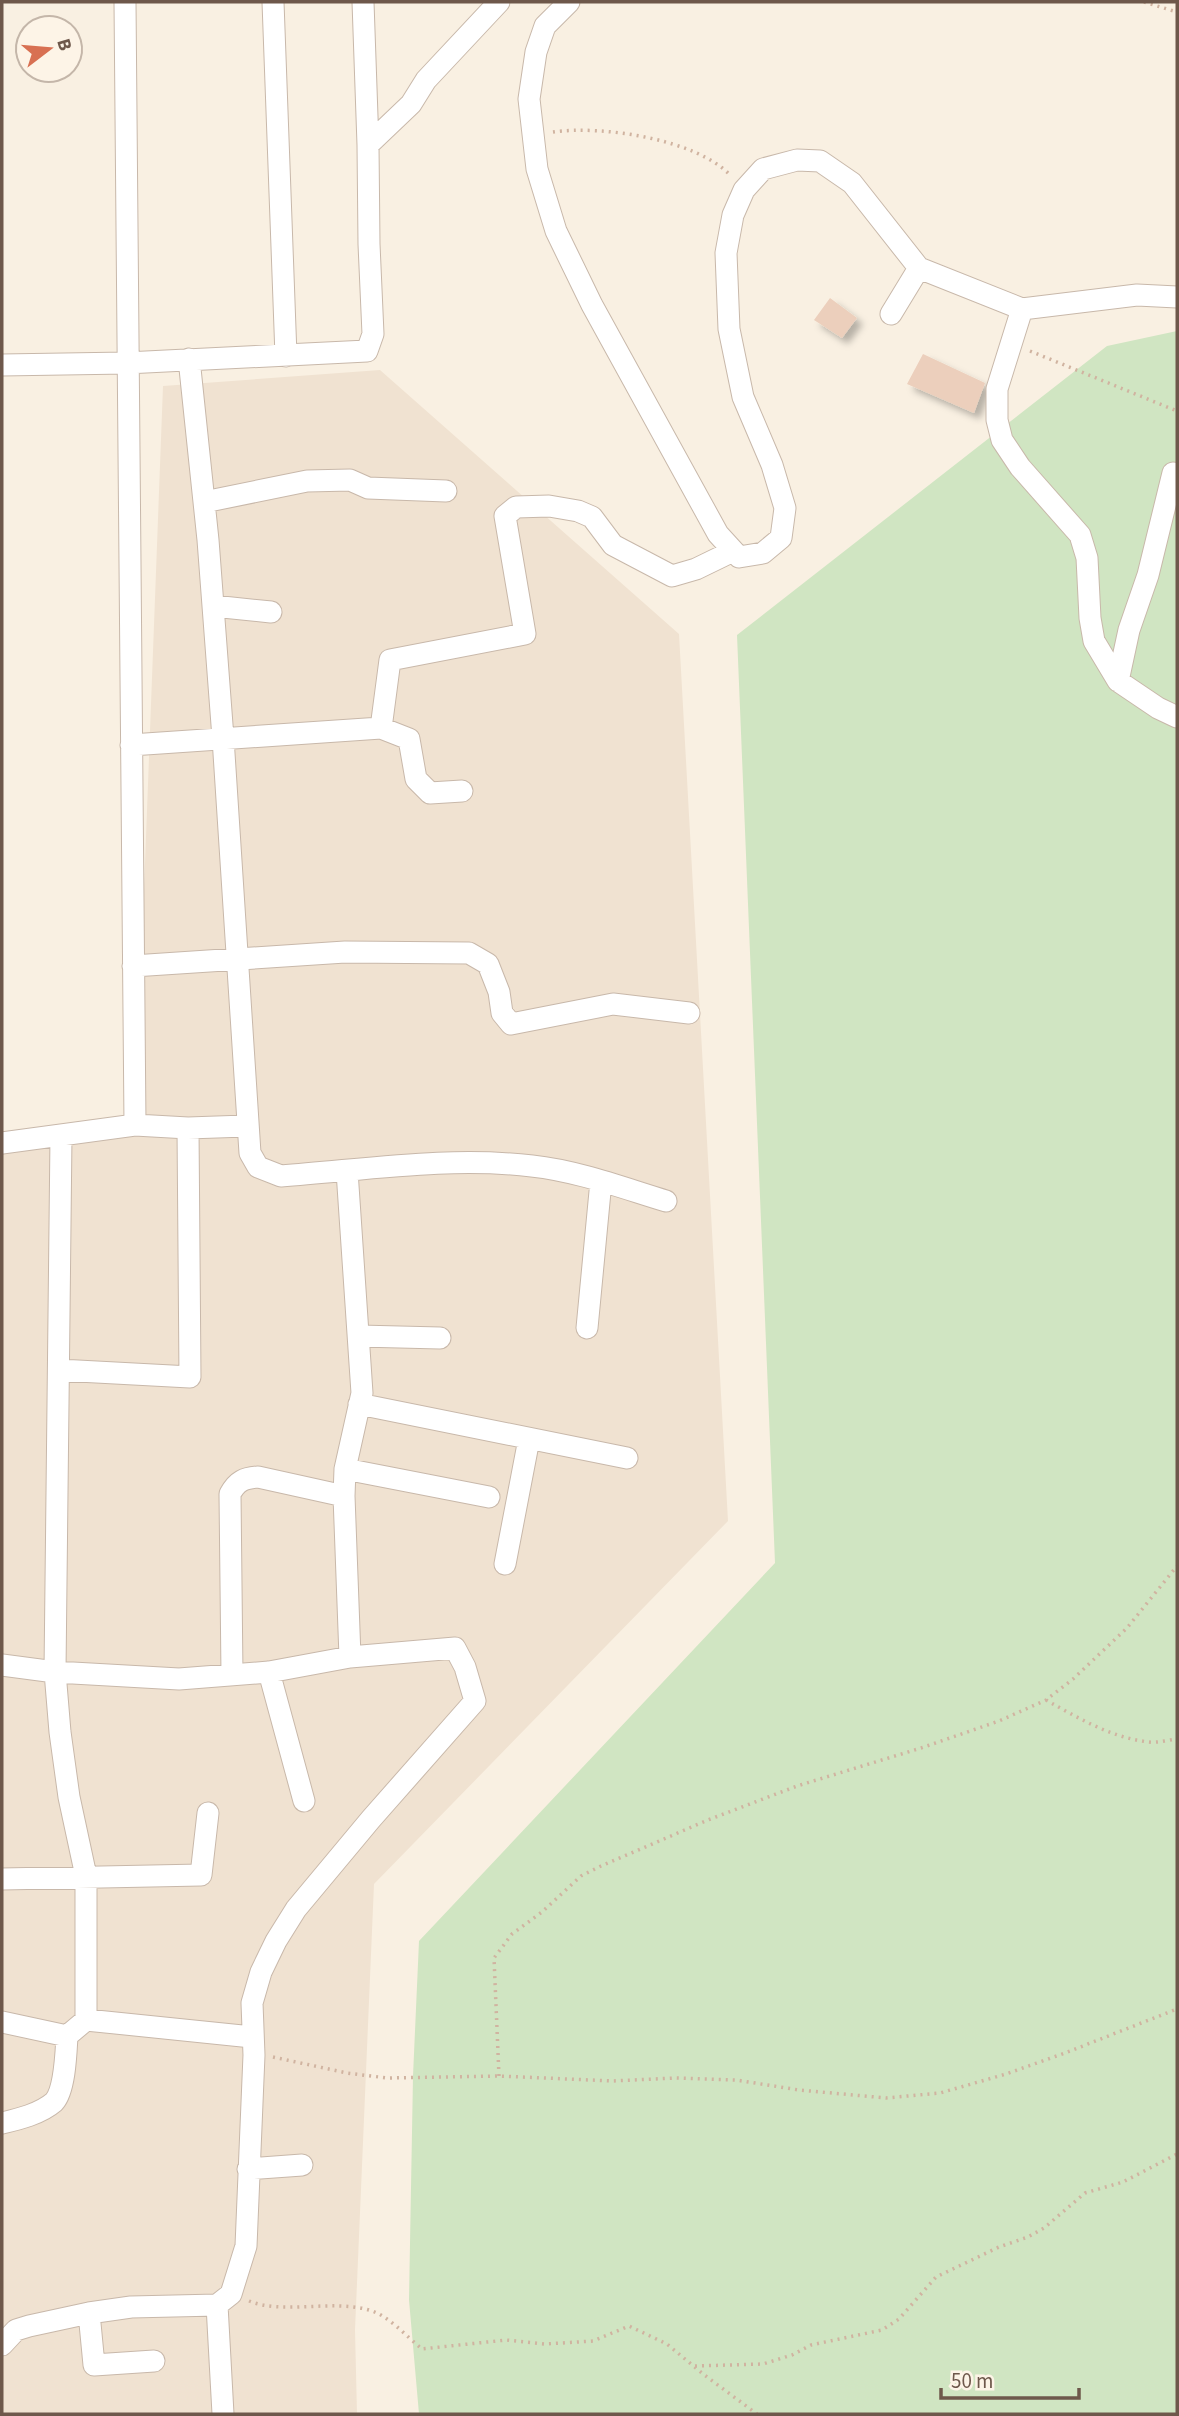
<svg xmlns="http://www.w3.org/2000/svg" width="1179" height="2416" font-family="'Source Sans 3',sans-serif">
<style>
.residential{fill:#f0e2d1}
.green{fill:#d0e5c2}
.building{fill:#eccfbc;filter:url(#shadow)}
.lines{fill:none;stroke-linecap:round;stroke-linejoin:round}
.minor-casing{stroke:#c8b8aa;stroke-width:23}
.path{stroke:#d0b3a0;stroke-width:3.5;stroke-dasharray:2 5;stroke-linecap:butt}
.minor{stroke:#fff;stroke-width:21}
</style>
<defs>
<filter id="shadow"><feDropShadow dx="6" dy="6" stdDeviation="3.5" flood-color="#0004"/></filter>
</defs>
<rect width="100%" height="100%" fill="#f9f0e2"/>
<path class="residential" d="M380,370L679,634L728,1521L374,1884L355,2330L357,2414H2V1153L135,1129L163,386Z"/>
<path class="green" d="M1177,331V2414H419L409,2300L413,2076L419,1941L775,1563L737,635L1107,346Z"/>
<path class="building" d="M830,298L857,318L842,338L814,320Z
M923,354L985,383L974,413L907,384Z"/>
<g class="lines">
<defs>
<path id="minor" d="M273,2L286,356
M569,2L545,26L536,52L529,99L537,169L556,231L592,305L718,534L739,557L763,553L781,538L785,508L772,465L743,397L729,329L726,253L733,215L744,190L763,169L797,160L820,161L852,183L919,268L1022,309L1137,295L1177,297
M368,145L411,104L426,80L499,2
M1022,309L997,389V420L1002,440L1020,467L1080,535L1087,558L1090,618L1094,641L1118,681L1158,708L1177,717
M891,314L919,268
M189,359L208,540L223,738L250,1153L258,1167L281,1176C364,1170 449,1156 532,1166C578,1171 623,1188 666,1201
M2,365L126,363L367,351L373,334L369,244L368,145L363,2
M204,502L307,481L350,480L368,488L446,491
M213,606L271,612
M1118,681L1129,630L1148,575L1173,473
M381,728L390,660L525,634L505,516L516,507L549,506L578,511L592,517L613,545L672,576L696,569L733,551
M131,745L381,728L409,739L416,779L430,793L462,791
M133,966L345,952L469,953L488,964L499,992L502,1013L511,1024L613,1004L689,1013
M135,1125L188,1128L246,1126
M61,1136L55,1672L60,1732L69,1797L86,1876V2020
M2,1143L135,1125L125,2
M587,1328L601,1181
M359,1336L440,1338
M59,1370L190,1377L188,1128
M359,1404L627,1458
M345,1469L489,1497
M505,1564L529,1439
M2,1665L55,1672L179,1679L269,1672L350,1657L344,1496L345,1469L362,1393L347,1171
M269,1672L304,1801
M232,1674L230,1494C237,1481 244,1478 258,1477L344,1496
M2,1879L201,1875L208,1813
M2,2022L67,2036L86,2020L252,2037
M2,2123C19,2119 40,2114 54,2102C65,2090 66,2053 67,2036
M248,2169L302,2165
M217,2305L223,2414
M89,2313L94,2365L154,2361
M2,2345L16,2330L29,2326L89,2313L131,2307L217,2305L231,2294L246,2246L254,2055L252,2003L261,1972L276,1941L296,1909L371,1819L475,1701L465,1667L455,1648L350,1657"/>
</defs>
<use href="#minor" class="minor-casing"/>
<path class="path" d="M1144,2L1177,12
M553,132C601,125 697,139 731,176
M1030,351L1177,411
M1046,1700C1078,1718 1112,1738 1149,1742C1158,1743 1168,1740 1177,1739
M273,2057L347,2073L387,2078L499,2076L613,2081L675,2078L736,2080L799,2090L886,2098L940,2093L1006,2074L1065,2053L1177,2009
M499,2076L494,1958L512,1934L542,1912L581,1876L601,1866L708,1820L797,1786L921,1748L999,1721L1046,1700L1073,1679L1127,1628L1177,1566
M249,2301C284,2315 331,2299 369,2310C388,2315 406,2336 422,2349L506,2340L545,2344L593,2341L629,2326L667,2344L703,2374L757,2414
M695,2366L763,2364L792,2355L811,2345L882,2330L899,2319L936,2277L999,2247L1028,2237L1044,2228L1085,2193L1123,2182L1177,2154"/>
<use href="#minor" class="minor"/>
</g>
<rect width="1179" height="2416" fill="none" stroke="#6e584b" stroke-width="7"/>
<g transform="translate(49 49) rotate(74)"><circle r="33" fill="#fdf4e7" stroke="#c4b6a9" stroke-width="2"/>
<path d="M0-5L12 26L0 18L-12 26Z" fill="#d87052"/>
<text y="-10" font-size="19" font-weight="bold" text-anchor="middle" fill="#6e584b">B</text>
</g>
<path d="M941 2388v10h138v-10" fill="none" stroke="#6e584b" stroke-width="3.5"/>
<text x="951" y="2388" font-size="21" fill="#6e584b" stroke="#fdf4e7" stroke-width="5" paint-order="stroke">50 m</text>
</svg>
